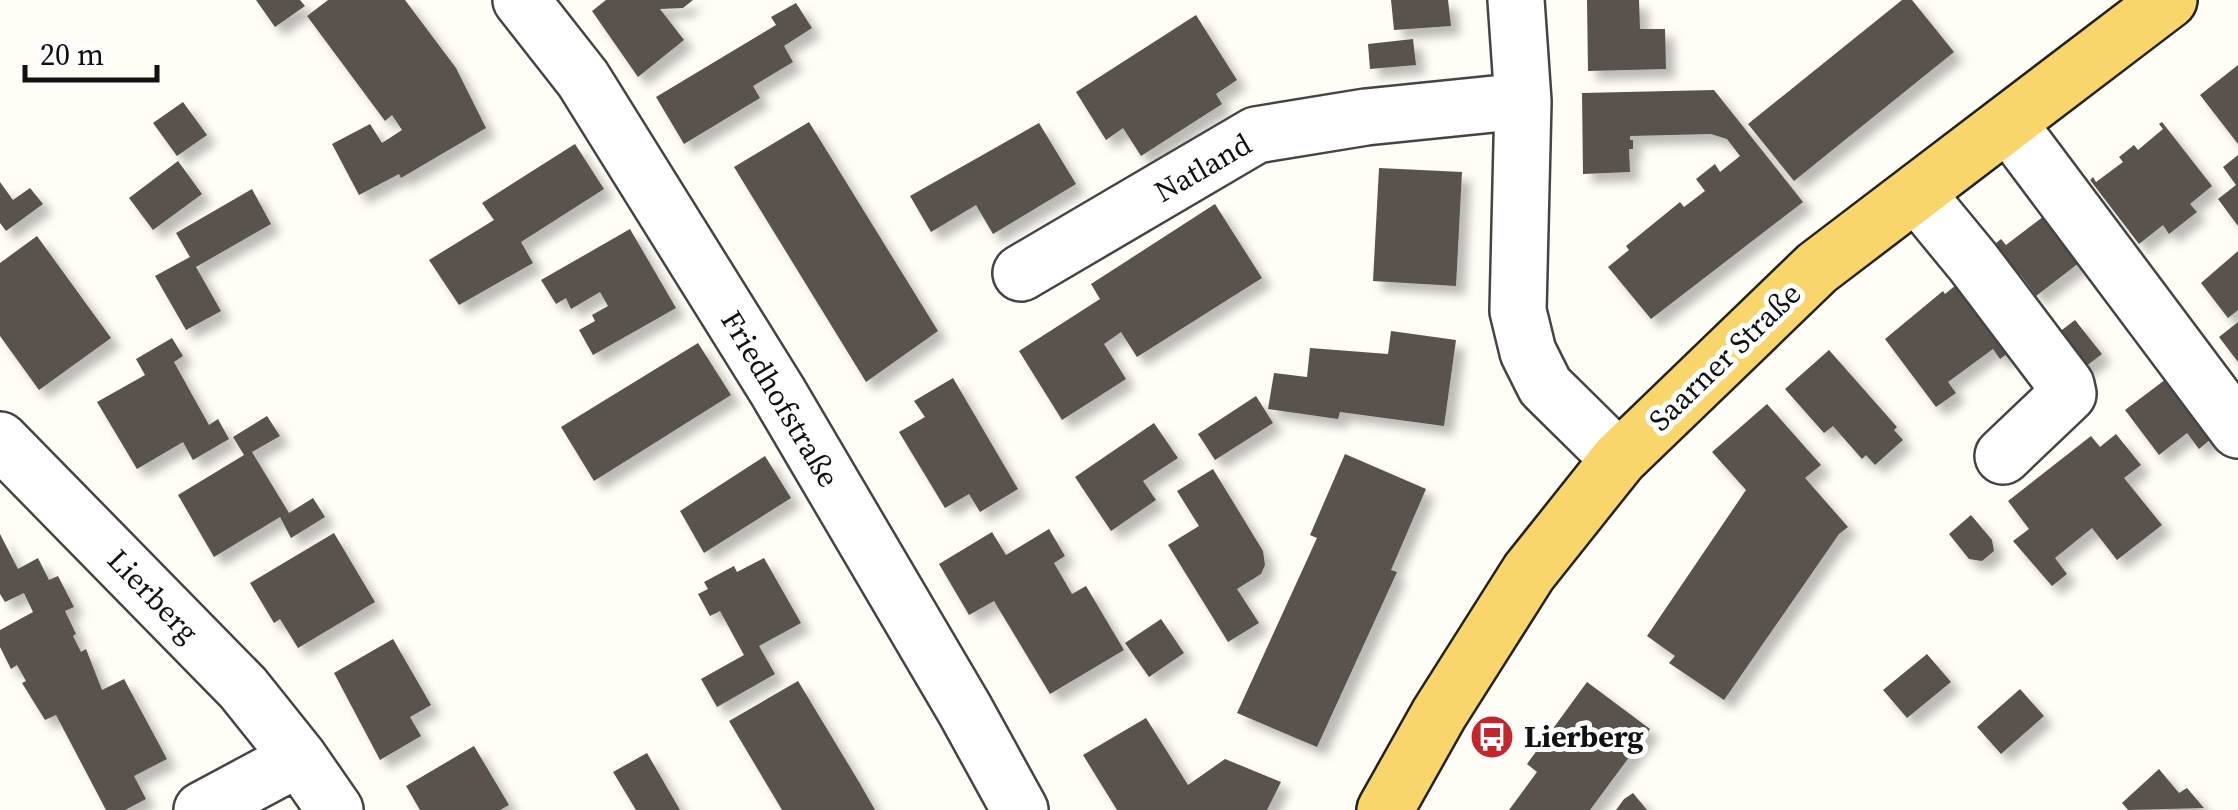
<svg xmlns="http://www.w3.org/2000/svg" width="2238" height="810" font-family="'Source Serif 4',serif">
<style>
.building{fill:#5a524d;filter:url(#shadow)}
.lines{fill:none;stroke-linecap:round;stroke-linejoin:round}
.minor-casing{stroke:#444;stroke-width:60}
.major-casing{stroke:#222;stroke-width:60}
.minor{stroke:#fff;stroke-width:55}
.major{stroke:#f9d66b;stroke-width:55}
.labels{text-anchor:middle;stroke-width:10;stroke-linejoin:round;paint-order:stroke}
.street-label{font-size:30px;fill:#111;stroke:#fff}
.poi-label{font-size:30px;font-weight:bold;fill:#111;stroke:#fff;text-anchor:start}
</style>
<defs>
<filter id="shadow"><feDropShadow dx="9" dy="9" stdDeviation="5" flood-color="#0004"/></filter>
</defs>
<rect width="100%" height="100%" fill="#fffdf5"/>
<path class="building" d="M256,0H300L305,6L275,27Z
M328,0H405L456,68L486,128L401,178L399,174L359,195L332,144L370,124L382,143L402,130L392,115L385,121L307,16Z
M606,0H693L683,8L660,9L684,40L638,77L592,11Z
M1391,0H1448L1451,26L1394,30Z
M1587,0H1639L1640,29H1665L1666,69L1588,71Z
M1902,0H1912L1954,52L1794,181L1748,124Z
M796,3L812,28L784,46L793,62L753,86L760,98L684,144L656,97L776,25L771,17Z
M1196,15L1237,80L1216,94L1222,104L1141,156L1123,128L1106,140L1076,92Z
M1413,39L1416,65L1370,69L1368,44Z
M2238,65V144L2200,95Z
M1714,90L1803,202L1651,319L1608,267L1629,250L1626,246L1680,202L1684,207L1705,191L1696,179L1715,164L1720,172L1740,156L1727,139L1711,134L1630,136V140H1633V149H1629L1630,172L1583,174L1582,93Z
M183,102L207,135L177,156L153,123Z
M809,122L938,331L866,382L734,167Z
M2162,122L2212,186L2190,204L2197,212L2169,234L2163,225L2139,244L2090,180L2093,177L2096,182L2123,162L2119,157L2134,145L2138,150L2163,129L2159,124Z
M1039,123L1076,184L993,234L976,205L931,232L910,196Z
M575,144L604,189L521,242L533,263L459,305L429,260L494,220L482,203Z
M2238,155V226L2218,199L2236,185L2223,167Z
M178,161L202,194L153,230L129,198Z
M1379,168L1462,172L1456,286L1373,281Z
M0,182L13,200L30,188L43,204L6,231L0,223Z
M252,189L271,224L196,267L221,311L186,330L155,276L190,257L176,233Z
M1215,204L1262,278L1137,357L1121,332L1104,344L1126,379L1062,420L1019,351L1100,299L1091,284Z
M2048,213L2084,259L2036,296L2020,274L2003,287L1980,256L2001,239L2006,245Z
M630,229L676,308L593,355L579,330L595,321L592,315L608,306L600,292L571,309L566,298L556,304L541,280Z
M37,236L111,338L39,390L0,336V263Z
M2238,251V310L2228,318L2201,283Z
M1968,275L2020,344L2000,359L1993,349L1948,382L1956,393L1936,407L1885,339L1943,291L1945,294Z
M2075,320L2102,354L2073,376L2046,342Z
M2238,322V362L2219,337Z
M1391,331L1456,340L1444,426L1340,412L1338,419L1268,409L1274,373L1307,377L1310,348L1388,354Z
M172,338L183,356L174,362L190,391L209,425L218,419L229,439L193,460L183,442L137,469L97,402L145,375L136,359Z
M698,343L731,395L594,481L561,427Z
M1829,350L1897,427L1894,430L1903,440L1875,465L1866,455L1862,459L1833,426L1824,433L1785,389Z
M2174,373L2219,432L2199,449L2187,433L2159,455L2125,410Z
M953,378L1018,489L980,512L969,494L945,508L899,432L925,417L914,401Z
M1256,396L1273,423L1215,460L1198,434Z
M1767,404L1821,465L1805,478L1848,527L1839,534L1724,700L1669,663L1675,656L1647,636L1746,490L1712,452Z
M267,416L280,436L252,452L289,513L313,498L325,517L291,538L280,517L214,557L178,495L244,455L233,437Z
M1154,423L1178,458L1143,481L1156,500L1111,531L1075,477Z
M2116,434L2141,465L2124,478L2162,525L2117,560L2092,528L2055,558L2067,574L2052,586L2013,541L2029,529L2008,501L2091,436L2100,447Z
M1345,454L1426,489L1391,570L1397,572L1317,747L1237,713L1317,538L1310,535Z
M765,456L791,498L704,553L680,511Z
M1213,469L1263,551L1265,565L1261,574L1237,589L1259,623L1228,642L1168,545L1199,526L1177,491Z
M1971,515L1992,540L1994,551L1982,561L1969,559L1949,534Z
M1049,529L1065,556L1054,563L1072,594L1086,586L1124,650L1050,694L994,601L969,615L939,564L992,532L1006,555Z
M334,533L375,602L298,648L280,619L274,623L250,583Z
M0,534L18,569L38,558L49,580L58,576L74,607L65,611L76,634L73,636L81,652L86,649L102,690L124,679L167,759L134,776L146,799L125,810H106L56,715L45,720L22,683L26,681L17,665L11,669L0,647V630L33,612L24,593L5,602L0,594Z
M764,558L801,623L759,646L775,674L717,707L701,679L744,655L720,611L710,616L698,594L708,589L704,582L734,566L737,572Z
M1161,619L1184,653L1149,677L1125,643Z
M393,639L431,705L410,717L421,736L380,760L334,673Z
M1927,654L1951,682L1907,718L1883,690Z
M798,681L859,782L875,810H782L729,721Z
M1587,682L1650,729L1590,810H1509L1537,772L1527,764Z
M2020,689L2044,716L2001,754L1977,727Z
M1146,718L1188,785L1225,759L1281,782L1267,810H1117L1083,755Z
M474,746L509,805L500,810H420L406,786Z
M647,753L680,810H636L613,772Z
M2159,769L2179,793L2187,788L2204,808L2128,810L2122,803Z
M1633,793L1647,810H1616L1624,799Z"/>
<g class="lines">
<defs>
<path id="minor" d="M521,0L583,79L778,392L965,710L1020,810
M1516,0L1523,101L1518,311L1528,352L1545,386L1619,459
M2008,123L2238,430
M1917,194L1973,262L2066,385L2068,394L2003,456
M1021,273L1256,135L1366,117L1523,101
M0,440L243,688L299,758L335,810
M202,810L299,758"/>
<path id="major" d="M1385,810L1439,714L1529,572L1619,459L1817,268L2169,0"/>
</defs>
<use href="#minor" class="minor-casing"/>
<use href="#major" class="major-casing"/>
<use href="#minor" class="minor"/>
<use href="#major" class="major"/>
</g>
<defs>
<symbol id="bus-disc" viewBox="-11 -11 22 22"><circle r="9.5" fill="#c4262e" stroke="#fff"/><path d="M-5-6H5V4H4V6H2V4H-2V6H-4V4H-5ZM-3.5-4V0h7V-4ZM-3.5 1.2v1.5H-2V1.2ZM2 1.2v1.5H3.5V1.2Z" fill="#fff"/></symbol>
</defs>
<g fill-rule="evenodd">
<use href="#bus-disc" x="1467" y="712" width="50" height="50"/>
</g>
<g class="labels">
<g class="street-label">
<text transform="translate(1203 168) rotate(-30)" y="10">Natland</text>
<text transform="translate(1725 357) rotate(-44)" y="10">Saarner Straße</text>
<text transform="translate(780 399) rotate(59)" y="10">Friedhofstraße</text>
<text transform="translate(153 596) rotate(46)" y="10">Lierberg</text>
</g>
<g class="poi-label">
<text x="1524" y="747">Lierberg</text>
</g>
</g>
<path d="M25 65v15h132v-15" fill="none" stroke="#111111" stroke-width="5"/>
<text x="40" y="65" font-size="30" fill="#111111" stroke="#ffffff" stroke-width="8" paint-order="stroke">20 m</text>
</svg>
